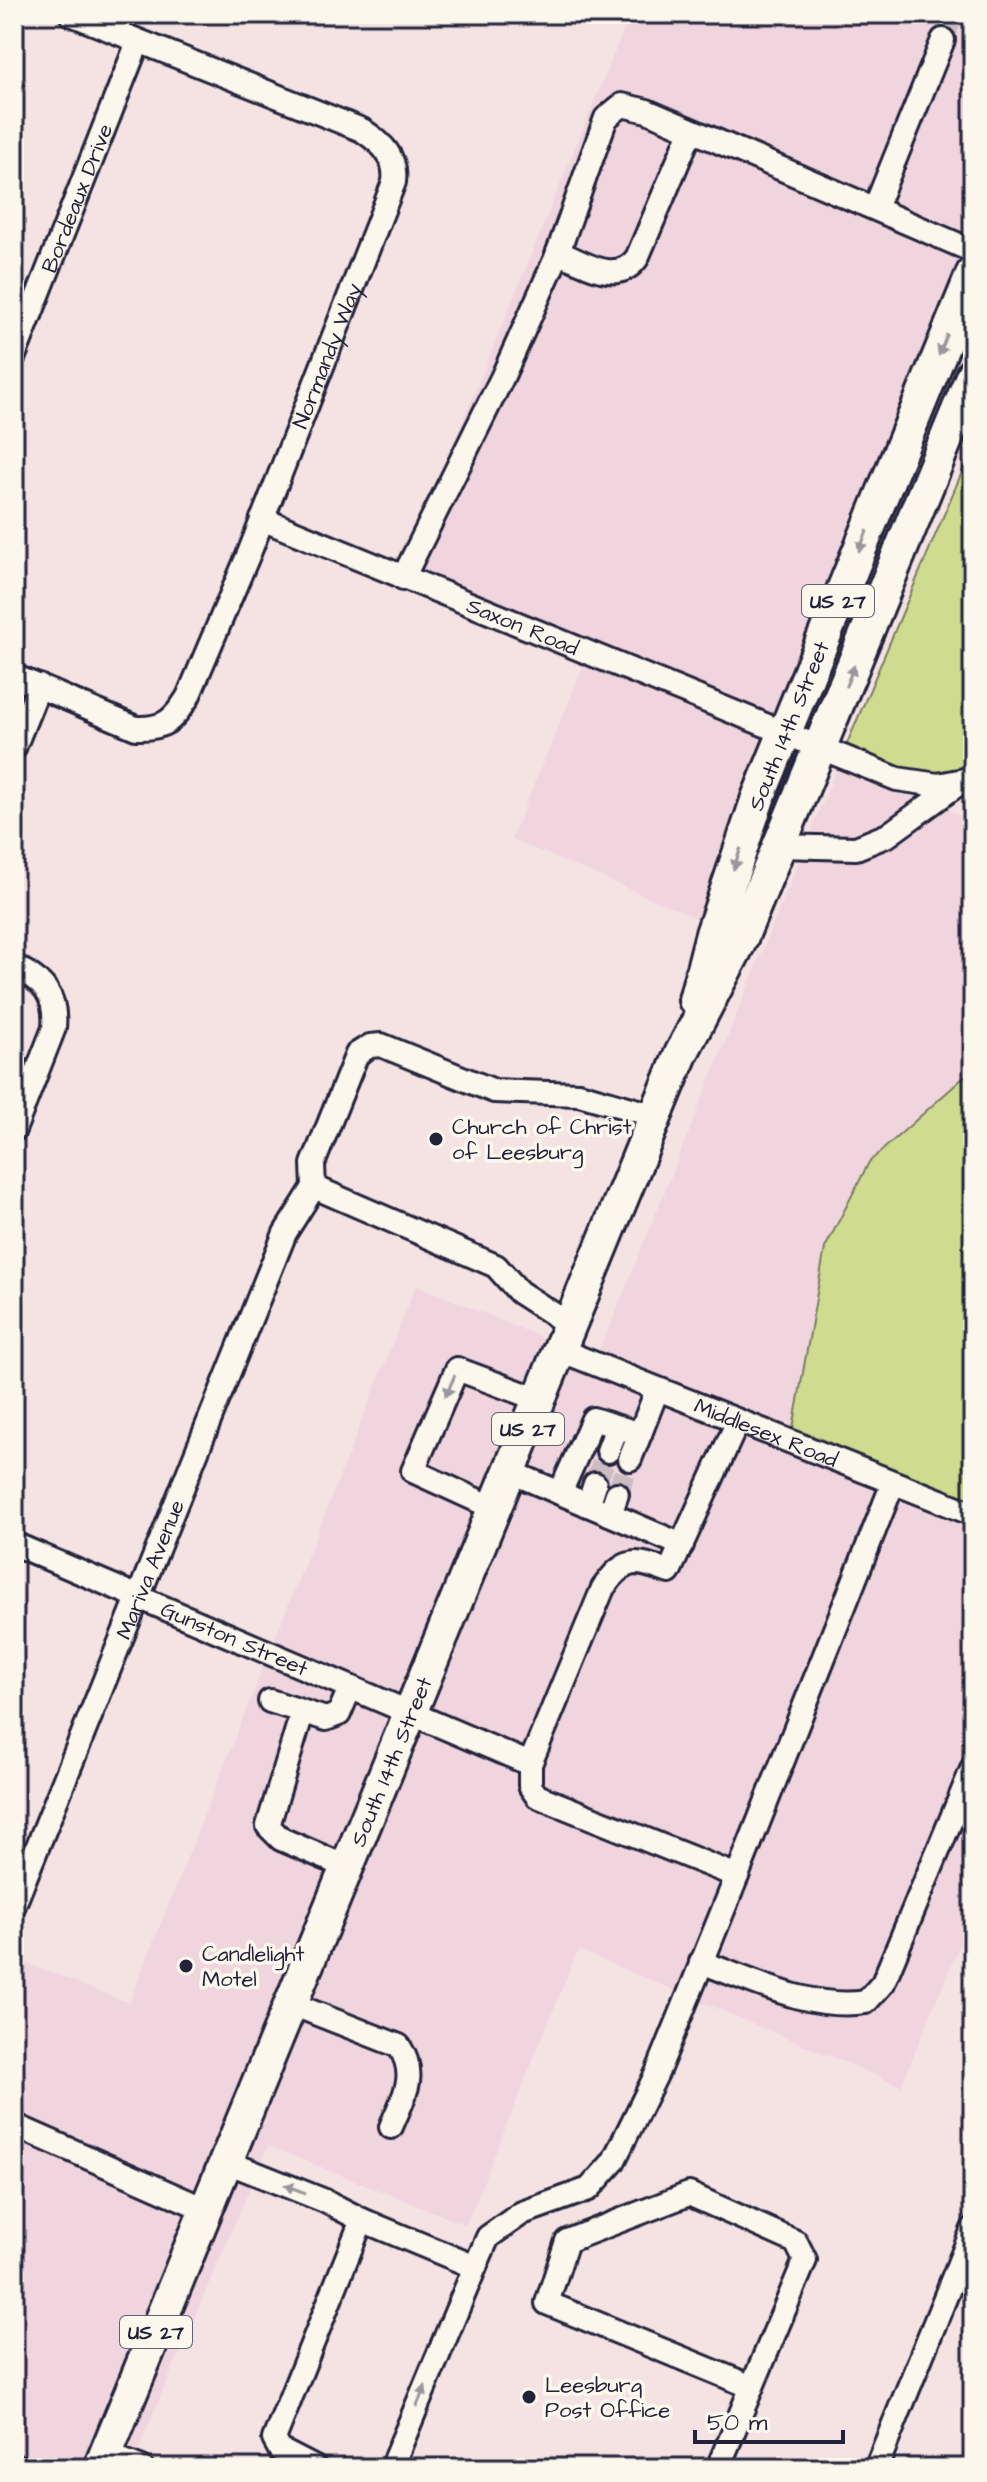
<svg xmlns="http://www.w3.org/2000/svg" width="987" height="2482" font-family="'Architects Daughter',sans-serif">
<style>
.built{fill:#f0d5df}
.green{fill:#cfdb8e;stroke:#787e64;stroke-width:2}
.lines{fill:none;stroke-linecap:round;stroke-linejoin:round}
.minor-tunnel{stroke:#cbbcc2;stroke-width:22;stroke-dasharray:22 11;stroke-linecap:butt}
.minor-casing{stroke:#22223b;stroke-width:28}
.highway-casing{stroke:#22223b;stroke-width:38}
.minor{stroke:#fbf7ec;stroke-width:22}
.highway{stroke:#fbf7ec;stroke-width:32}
.oneway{fill:#99979c}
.poi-dot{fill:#22223b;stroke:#fbf7ec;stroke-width:3}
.labels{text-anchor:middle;stroke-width:7;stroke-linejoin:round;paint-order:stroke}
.shield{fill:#fbf7ec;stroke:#636270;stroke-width:2}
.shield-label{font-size:20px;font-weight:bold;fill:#22223b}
.street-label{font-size:22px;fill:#22223b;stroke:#fbf7ec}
.poi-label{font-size:22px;fill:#22223b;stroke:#fbf7ec;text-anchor:start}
</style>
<rect width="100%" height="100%" fill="#f5e3e4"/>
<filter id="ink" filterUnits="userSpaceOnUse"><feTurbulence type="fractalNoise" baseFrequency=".0125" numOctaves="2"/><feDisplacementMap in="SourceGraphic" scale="16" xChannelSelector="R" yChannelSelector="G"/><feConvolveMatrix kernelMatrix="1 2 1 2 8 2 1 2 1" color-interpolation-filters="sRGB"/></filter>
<g filter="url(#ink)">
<path class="built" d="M630,14H973V245L704,921L511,839L590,651L400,574Z
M837,767L893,789L924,796L973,823V1069L869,1162L973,1516V1912L901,2086L578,1950L466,2225L268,2146L131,2466L111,2468L571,1349L594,1359L607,1333Z
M416,1285L553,1342L89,2468H14V1958L129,2003Z"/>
<path class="green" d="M973,446V763C930,786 887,762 846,746Z
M973,1069V1516L791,1440L825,1248L869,1162Z"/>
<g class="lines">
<path class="minor-tunnel" d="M943,40L953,14
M595,1484L608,1451
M617,1494L630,1459"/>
<defs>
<g id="minor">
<path d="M875,208L943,40"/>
<path d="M558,252C584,263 617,286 637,258L691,131"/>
<path id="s1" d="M14,356L138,42"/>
<path id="s2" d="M262,519L897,779L938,785L964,780"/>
<path d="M403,578L502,378L556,258L606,118L622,105L647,111L973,251"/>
<path id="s3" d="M14,676L136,728C164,729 173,721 188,697L250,551L394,182C397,157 383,144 362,130L71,14"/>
<path d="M14,748L39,686"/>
<path d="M779,846L856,848L888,835L958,784"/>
<path d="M14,966C43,981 57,994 54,1028L14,1130"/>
<path d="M570,1325L519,1292L496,1266L314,1187L313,1164L357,1054L370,1046L381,1045L494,1091L579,1094L656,1116"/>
<path id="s4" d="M560,1350L973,1514"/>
<path d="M608,1451L617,1427"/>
<path d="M630,1459L640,1434"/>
<path d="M511,1472L682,1545"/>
<path d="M560,1493L593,1419L640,1434L657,1390"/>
<path d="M588,1505L595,1484"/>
<path d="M496,1509L413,1471L457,1369L540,1400"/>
<path d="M610,1514L617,1494"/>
<path id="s5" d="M14,1544L530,1764V1786L537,1796L737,1876L657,2073L613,2162L589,2189L522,2213L488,2237L475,2267L362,2220L274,2439L280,2450L315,2468"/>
<path d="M270,1701L326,1719L339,1714L350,1688"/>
<path d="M302,1713L268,1826L281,1839L349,1868"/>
<path d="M530,1764L603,1588C626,1557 634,1559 669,1572L738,1421"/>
<path d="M737,1876L893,1483"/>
<path id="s6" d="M14,1905L285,1233L314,1187"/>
<path d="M701,1962C751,1980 812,2011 866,2002L883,1983L973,1767"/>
<path d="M292,2004L399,2046C419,2077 403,2097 391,2127"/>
<path d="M14,2125L207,2210"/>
<path d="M227,2162L325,2201L362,2220"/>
<path d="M106,2454L142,2468"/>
<path d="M14,2465L21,2468"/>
<path d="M391,2468L475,2267"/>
<path d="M718,2468L805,2260L796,2242L689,2194L567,2241L547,2303L752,2387"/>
<path d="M876,2468L973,2229"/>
</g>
<g id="highway">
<path id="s7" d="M695,1000L712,934L758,798L973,273"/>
<path id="s8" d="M100,2468L681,1054L740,941L973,374"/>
</g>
</defs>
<use href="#minor" class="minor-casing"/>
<use href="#highway" class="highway-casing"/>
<use href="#minor" class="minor"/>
<use href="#highway" class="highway"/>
</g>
<defs><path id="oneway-solid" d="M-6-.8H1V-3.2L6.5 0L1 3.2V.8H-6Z" transform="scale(2)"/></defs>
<g class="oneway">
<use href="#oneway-solid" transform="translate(943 345) rotate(112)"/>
<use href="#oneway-solid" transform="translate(863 541) rotate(112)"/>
<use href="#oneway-solid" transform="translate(850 676) rotate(-68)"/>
<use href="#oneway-solid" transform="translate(737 859) rotate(109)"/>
<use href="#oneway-solid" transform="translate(450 1386) rotate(114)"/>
<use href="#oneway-solid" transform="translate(295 2189) rotate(-159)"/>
<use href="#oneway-solid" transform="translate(421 2396) rotate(-67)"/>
</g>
</g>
<g class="poi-dot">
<circle cx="436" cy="1139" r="8"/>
<circle cx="186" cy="1966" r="8"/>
<circle cx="529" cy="2397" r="8"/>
</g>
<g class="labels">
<g class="shield">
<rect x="802" y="585" width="72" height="32" rx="6"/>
<rect x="492" y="1413" width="72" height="32" rx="6"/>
<rect x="120" y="2316" width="72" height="32" rx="6"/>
</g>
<g class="shield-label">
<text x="838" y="608">US 27</text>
<text x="528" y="1436">US 27</text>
<text x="156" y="2339">US 27</text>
</g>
<g class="street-label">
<text dy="8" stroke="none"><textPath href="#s1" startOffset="170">Bordeaux Drive</textPath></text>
<text dy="8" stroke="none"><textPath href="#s3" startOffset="566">Normandy Way</textPath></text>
<text dy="8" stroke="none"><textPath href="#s2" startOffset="282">Saxon Road</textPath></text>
<text dy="8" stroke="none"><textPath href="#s7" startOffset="290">South 14th Street</textPath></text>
<text dy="8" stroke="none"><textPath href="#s4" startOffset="222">Middlesex Road</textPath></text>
<text dy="8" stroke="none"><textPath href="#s6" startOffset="362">Mariva Avenue</textPath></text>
<text dy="8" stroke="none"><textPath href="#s5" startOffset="240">Gunston Street</textPath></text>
<text dy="8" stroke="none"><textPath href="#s8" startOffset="764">South 14th Street</textPath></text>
</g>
<g class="poi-label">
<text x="452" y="1134">Church of Christ<tspan x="452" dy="25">of Leesburg</tspan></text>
<text x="202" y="1961">Candlelight<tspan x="202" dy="25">Motel</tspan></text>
<text x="545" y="2392">Leesburg<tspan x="545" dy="25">Post Office</tspan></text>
</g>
</g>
<rect width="987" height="2482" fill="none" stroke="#fbf7ec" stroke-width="48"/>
<rect x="24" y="24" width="939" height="2434" fill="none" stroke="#22223b" stroke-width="3" filter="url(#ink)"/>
<path d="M695 2430v12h148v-12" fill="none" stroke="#22223b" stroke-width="4"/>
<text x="707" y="2430" font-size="24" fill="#22223b" stroke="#fbf7ec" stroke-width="6" paint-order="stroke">50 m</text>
</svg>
